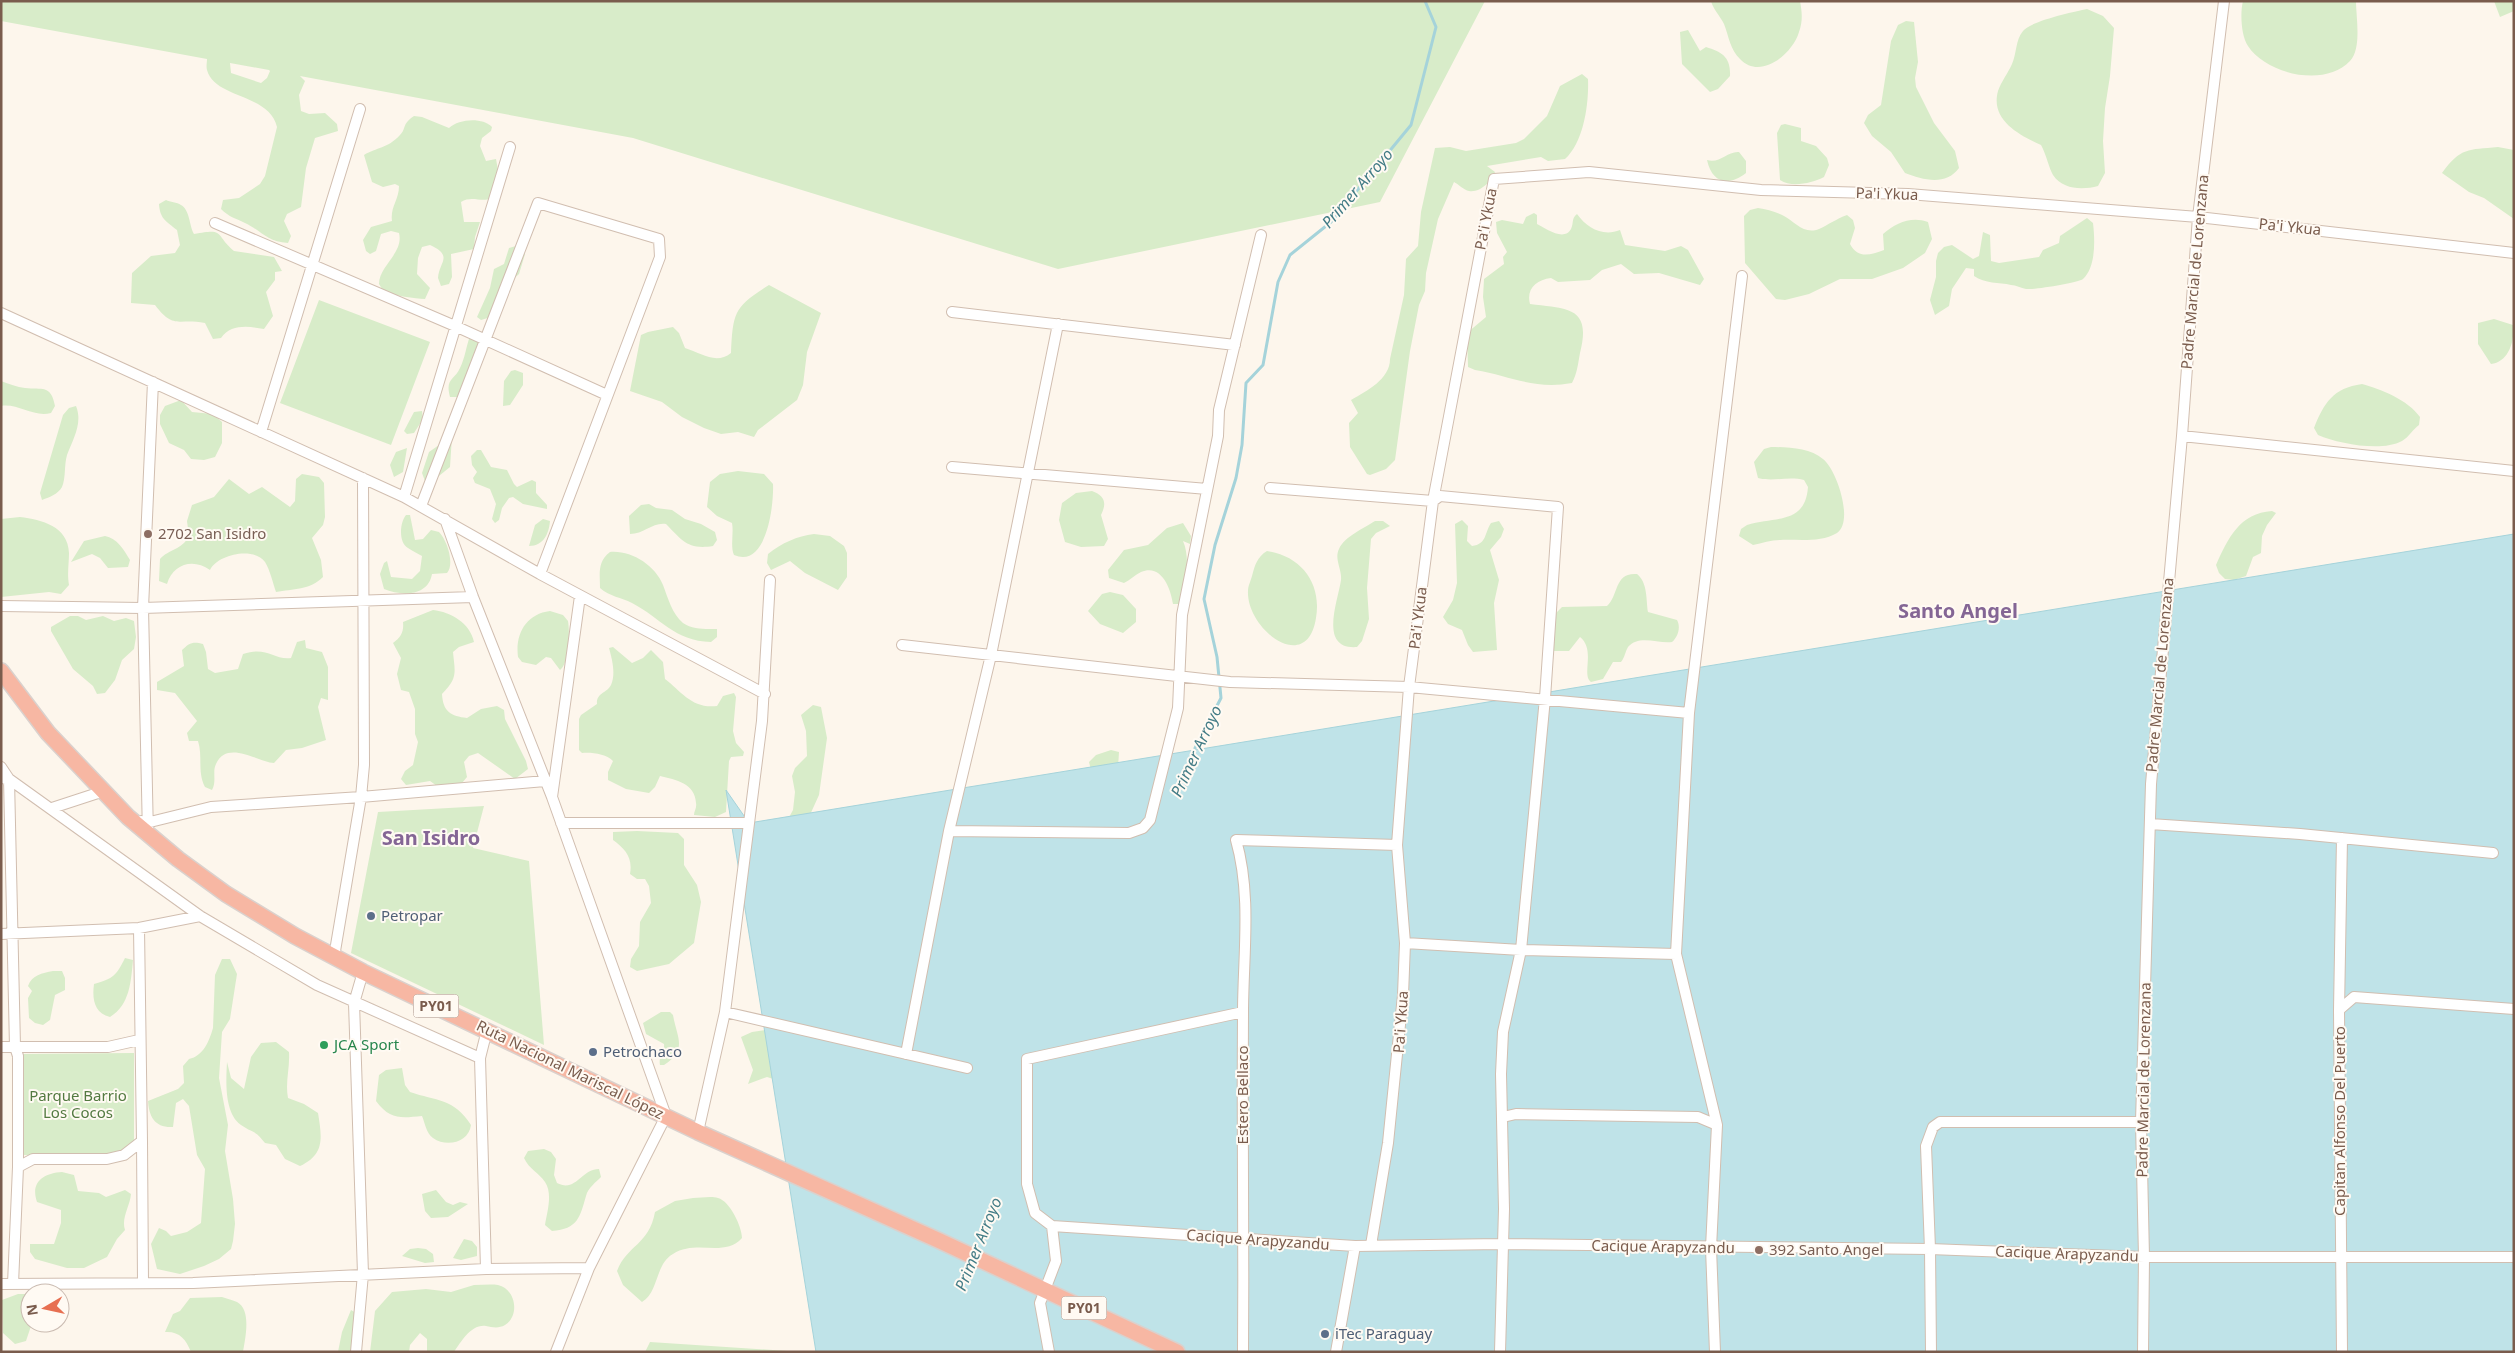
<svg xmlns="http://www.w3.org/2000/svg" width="2515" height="1353" font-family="'Noto Sans',sans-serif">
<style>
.green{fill:#d8ecc9;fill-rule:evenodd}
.water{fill:#bfe3e8;stroke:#a5d3da}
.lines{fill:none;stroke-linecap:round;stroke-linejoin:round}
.stream{stroke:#a5d3da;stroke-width:3}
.minor-casing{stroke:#d1beb0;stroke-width:12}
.highway-casing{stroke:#dad1cd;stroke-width:18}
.minor{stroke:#fff;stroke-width:10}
.highway{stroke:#f7b7a3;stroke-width:15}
.education-dot{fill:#8d6e63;stroke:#fffaf3;stroke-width:2}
.service-dot{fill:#5c6f8a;stroke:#fffaf3;stroke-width:2}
.leisure-dot{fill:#2e9e5b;stroke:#fffaf3;stroke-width:2}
.labels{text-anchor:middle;stroke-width:4;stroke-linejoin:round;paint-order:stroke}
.shield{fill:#fffaf3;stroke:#a28b7f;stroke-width:1}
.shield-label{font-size:14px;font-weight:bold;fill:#7a5c4d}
.street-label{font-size:15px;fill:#7a5c4d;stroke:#fffaf3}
.education-label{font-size:15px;fill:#785e54;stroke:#fffaf3;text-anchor:start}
.service-label{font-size:15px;fill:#4e5e75;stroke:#fffaf3;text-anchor:start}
.leisure-label{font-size:15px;fill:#27864d;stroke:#fffaf3;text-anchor:start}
.park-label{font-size:15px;fill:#537a41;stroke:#fffaf3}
.water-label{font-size:16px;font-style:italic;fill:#437c86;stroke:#fffaf3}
.district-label{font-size:20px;font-weight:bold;fill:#846695;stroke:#fffaf3}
</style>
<rect width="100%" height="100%" fill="#fdf6ec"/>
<path class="green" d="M1,1H1485L1380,202L1058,269L633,138L300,76L305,81L299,95L301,111L309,114L325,113L337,124L338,131L315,138L306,168L301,207L287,214L284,221L291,236L288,243C267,242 262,231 245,223C235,218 229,217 221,209L223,200L239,198L260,184L265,176L277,127C269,93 215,99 207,70C206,67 207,62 207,59L1,21ZM230,63L269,70L270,71L267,78L261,83L231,73Z
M1711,1H1800C1802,12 1803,21 1799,32C1793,53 1761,81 1740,59C1730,49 1729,37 1724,24C1720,16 1713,9 1711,1Z
M2243,1H2356C2356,17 2362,48 2350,61C2325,88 2266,74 2248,46C2241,36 2240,13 2243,1Z
M2494,1H2514V11L2500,17Z
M2087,9L2103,16L2114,28L2110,76L2105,108L2103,141L2105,173L2098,186C2083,190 2063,190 2053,175C2049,168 2046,154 2041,145C2019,135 1990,120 1998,91C2001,82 2008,73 2012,64C2017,53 2015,41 2023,31C2031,21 2073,12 2087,9Z
M1906,21L1914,22L1918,62L1915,78L1916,87L1934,123L1955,151L1959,168C1946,186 1923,180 1905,173L1891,152L1872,136L1864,123L1868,115L1881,105L1891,41L1898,25Z
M1688,30L1700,51L1706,47C1722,52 1731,57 1730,76L1718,89L1710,92L1682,64L1680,32Z
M1582,74L1588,79C1589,103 1584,142 1565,159L1548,161L1541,157L1487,166L1495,172C1492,181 1480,193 1469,191C1464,190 1458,184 1454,182L1438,219L1426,273L1425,291L1419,305L1410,351L1395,460L1386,469L1370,475L1367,474L1350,447L1349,423L1358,413L1351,400C1367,391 1390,379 1390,359L1404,295L1406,259L1418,246L1421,212L1435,148L1450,147L1466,151L1516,143L1524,139L1547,116L1560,86Z
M414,116L422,117L449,128C459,119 482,117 492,127L491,131L482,138L480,146L486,161L496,159L498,170L491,198C482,203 472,195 461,202L464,222H480L475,237L474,249L451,254L452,277L449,284L441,286L438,278C439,262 454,256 430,245L422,247L418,258L417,274L430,288L425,299C415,299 394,295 384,292L379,284C379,266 404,253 399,233L391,231L381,234L376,251L370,254L366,251L363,240L371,227L392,221C390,207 399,200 399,186L395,184L383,187L372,182L364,155C377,147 387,149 400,135C407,128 401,125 414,116Z
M1785,124L1801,128V141L1816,146L1827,158L1829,165L1824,177C1812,183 1792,188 1780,180L1777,133L1781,125Z
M2498,147L2514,150V219L2484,198L2469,192L2442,173C2461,147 2468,150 2498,147Z
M1739,152L1746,161V173C1728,187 1712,183 1707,160C1720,164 1727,151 1739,152Z
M166,200C170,202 177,202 181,205C190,210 189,225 194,234C226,228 214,234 234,251L274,257L282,271L275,272V280L266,292L273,316L264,329C248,326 231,324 221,338L213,339L205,323C178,318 174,330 155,305L131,303L132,273L151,256L175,253L180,245L177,230C166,221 160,219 159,204Z
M1758,208C1767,209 1776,212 1784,216C1795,222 1804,235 1819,229C1828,225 1836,219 1847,215L1853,220L1855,228L1850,244C1858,259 1870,255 1884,250L1883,234C1896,223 1911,216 1928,222L1932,239L1925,253L1903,268L1872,279H1840L1809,294L1785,300L1776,299L1745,263L1744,216L1750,210Z
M1534,213L1537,215V224C1545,228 1564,242 1571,229C1574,223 1571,219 1577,214C1587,228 1603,237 1620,230L1625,245L1665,251L1681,246L1688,250L1704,279L1700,285L1659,273L1634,274L1621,264L1602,270L1590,280L1558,282L1551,278C1536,280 1526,289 1530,304C1567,309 1592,306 1580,353C1578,364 1577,374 1572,383C1534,390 1511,376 1475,370L1468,367L1467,333L1486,317L1483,297L1484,279L1504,264L1503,257L1507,252L1497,233L1496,222L1502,220L1523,224L1526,217Z
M2087,218L2093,223C2095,240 2096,267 2083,279C2078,283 2033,290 2026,289C2021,288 2016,285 2011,285C1999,282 1985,284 1974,276V269L1966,268L1952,289L1949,306L1935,315L1930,300L1936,277V261L1938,253L1944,247L1952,245L1973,259L1979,256L1983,232L1990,235L1991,261L1999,263L2039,257L2043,250L2059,243L2060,236Z
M516,246L525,254L519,274L510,282L491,317L481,320L477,317L490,288L494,269L504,264L509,248Z
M769,285L821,313L807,352L803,385L797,400L758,430L754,437L738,432L721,434L704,428L682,417L662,402L630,391L641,335L648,332L673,327L679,333L685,348C701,353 716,365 731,353C733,312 734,307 769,285Z
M319,300L430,342L391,445L280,403Z
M2494,319L2513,325C2515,340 2509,362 2491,364L2478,344V323Z
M470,336L481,343L467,385L458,397H450C445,378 454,381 460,368C465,358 466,347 470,336Z
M515,370L523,373V385L510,405L503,406L504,381L511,371Z
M1,381C9,384 17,387 25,388C42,390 51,384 55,406L51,413C34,418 18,403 1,406Z
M2362,384C2381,389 2408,400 2420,417L2419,425C2413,429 2409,437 2402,441C2382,452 2339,444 2318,435L2314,428C2324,403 2333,388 2362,384Z
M181,400L192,412L213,414L222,422V443L215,457L204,460L191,459L184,450L169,443L160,424V415L165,406Z
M76,406C83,423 73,439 67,455C64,465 66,478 62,487C58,494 50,497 42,500L40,493L63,415L69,408Z
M422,411L423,419L414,433L407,434L404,431L414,412Z
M452,436L450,467L434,480L425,481L422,473L429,452Z
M1771,447C1788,447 1810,448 1823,459C1837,470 1854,522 1837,533C1820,543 1798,539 1780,540C1771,540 1762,543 1753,545L1739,536L1741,529L1747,525C1776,516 1805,525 1808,487L1804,480C1789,476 1773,482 1758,478L1754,462L1764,449Z
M407,448L403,472L394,477L390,465L396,452Z
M477,450H481L491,467L507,470L514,484L517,487L532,480L536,482V493L547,505V509L523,504L513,497L509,498L502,508L499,520L495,523L492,519L496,504L490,489L475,483L473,478L477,472L472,465L471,456Z
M738,471L764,474L773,484C774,504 767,569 734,555C730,546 734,533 732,523L717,516L707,507L710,482L720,474Z
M302,474L319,477L324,483L325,517L323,525L312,538L321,560L323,577C310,590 293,589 276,592C273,583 270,570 265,562C253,546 217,555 210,570C193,558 173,564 167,584L159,581L160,559C169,549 182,550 189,536L187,521L192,505L214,497L229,479L249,494L262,487L290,507L295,501L296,479Z
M1092,491C1105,496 1107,503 1101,515L1108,539L1104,546L1081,547L1065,542L1059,520L1062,503L1076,493Z
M649,504L656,508L672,510L685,519L701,524L715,532L717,540L713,546C687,550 682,540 666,524C653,522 644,534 630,534L629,516L641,505Z
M2272,511L2276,513L2267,525L2262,536L2261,553L2253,557L2246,576L2234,580L2225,579L2219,573L2216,565C2228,538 2240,513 2272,511Z
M406,515H410L415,540L423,539L431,530L439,532C447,540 455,564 447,573L432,574C428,597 401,596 384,589L380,574L384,563L387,561L391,577L412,579L420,571L422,556C417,553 412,551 408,548C398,542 400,522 406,515Z
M20,517C42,520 68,526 69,553C69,564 67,573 69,585L61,594L49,592L1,597V519Z
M543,519L550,521C549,533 544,546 529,546L535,525Z
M1462,520L1468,526L1467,541L1472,546C1487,544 1484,534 1491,523L1499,521L1504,529L1501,537L1490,550L1499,580L1494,603L1497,650L1473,652L1468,645L1462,630L1448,624L1443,617L1453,600L1457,583L1455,524Z
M1375,521H1383L1390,526L1376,533L1371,539L1367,588L1369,619L1362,641L1357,647C1318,650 1338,601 1341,580C1342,569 1334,559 1339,549C1344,537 1364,528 1375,521Z
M1183,523L1191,536L1190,544L1183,541C1191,559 1185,585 1181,604H1173C1171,590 1162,563 1141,572C1135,575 1130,580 1124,583L1109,578L1108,570L1124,550L1148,545L1167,528Z
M814,534L830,536L844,546L847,553V577L838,590L805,573L790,561L771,570L767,563L768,554C782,543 797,536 814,534Z
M105,536C117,538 124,550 130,560L128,567L108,568L100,558L92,554L71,562L84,541Z
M1267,551C1301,556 1322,583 1316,618C1307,676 1246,629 1248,591C1248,586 1251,580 1252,576C1255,565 1257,557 1267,551Z
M610,552C631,550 655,565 663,585C668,598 672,614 683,623C693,630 706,629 717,629V637L711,642C674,641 661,618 632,603C621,597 610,597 600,588C600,574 597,562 610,552Z
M1637,574C1648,583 1646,600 1648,612L1677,620C1681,627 1678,637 1672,642C1658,644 1639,634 1628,647C1625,652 1625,657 1621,662H1613L1603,679L1591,682C1581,675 1596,650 1580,637L1569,651H1553L1552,617L1562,607L1607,606C1619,595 1614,572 1637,574Z
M1110,592L1123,595L1136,609V622L1123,633L1100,624L1088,611L1102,594Z
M433,610C451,612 470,623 474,642L459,647L453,652C455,673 458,678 442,694C443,712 451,716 467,718L481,709L497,706L504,710L505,719L526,761L528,769L515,779L478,753L469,756L464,762L467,777L462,783L437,786L430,781L406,785L401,779L405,771L413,765L418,742L415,734V709L409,692L401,690L397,674L401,658L393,643C401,637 404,632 403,622Z
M550,611L563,615L568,621C570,632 569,664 560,670L551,658L546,657L536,665L522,662L518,657C515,634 526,614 550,611Z
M70,616H78L86,620L103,616L114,621L126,618L134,621L136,637L134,649L122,660L115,680L105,693L97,694L93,686L73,669L51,631V627Z
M305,640L306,648L322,652L328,667V700L321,698L318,707L326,740L302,748L286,750L274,763C258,762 227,739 216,764C212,772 217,781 212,790L205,787C197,772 203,756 198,741H189L187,733L197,721L175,693L157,690V682L184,666L182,650C189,643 193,641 203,644L206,652L208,669L215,673L238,669L243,654C267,646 273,660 291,658L297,642Z
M613,647L632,663L643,658L651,650L663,662L665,679C682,692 692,709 717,706L723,696L734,693L736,697L733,731L736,743L744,752L743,756L731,757L729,761L726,812L715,817L694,815C694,811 697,808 696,803C695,783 676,780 660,776L655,787L649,793L626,789L608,780V772L613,761C607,754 591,752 582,753L579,750V719L581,715L597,704C596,693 607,693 611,685C616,674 612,659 609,648Z
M813,705L821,707L827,738L819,795L809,817L781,832L793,810L795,792L792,776L795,768L807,756L806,731L801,715Z
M1111,750L1119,752L1118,768L1095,786L1089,762L1096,755Z
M484,806L473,848L529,861L544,1045L351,953L378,812Z
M637,831L678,833L684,839V865L697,885L701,902L694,943L669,964L637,971L630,967L631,959L639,946L640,922L651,903L649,886L645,879H637L630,874C633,857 625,849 613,840V832Z
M125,958L133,960C131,981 130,1005 110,1017C94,1013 92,999 94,984C114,978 116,976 125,958Z
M222,959H230L237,974L230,1019L222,1032L219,1078L228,1125L225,1151L233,1199L235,1224L233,1241L231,1249L219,1259L204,1266L180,1274L157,1269L151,1244L159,1228L166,1231L171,1236L187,1232L201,1223L205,1169L197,1155L189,1106L183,1099L176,1103L173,1127C155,1128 149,1117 148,1101L178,1089L184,1083L183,1066L189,1059C203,1056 209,1042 213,1028L215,975Z
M53,971H62L65,978V990L55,995L50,1020L43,1025L35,1023L29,1018L28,998L32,991L28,986C32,975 42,973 53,971Z
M661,1012H670L673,1015C677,1038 688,1049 664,1065H660C658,1057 665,1052 664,1044L646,1034L643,1023Z
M772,1029L783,1082L767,1077L748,1084L753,1070L741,1037L752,1032Z
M276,1042L289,1052C290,1069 285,1082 288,1098L304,1104L318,1113C322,1138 325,1154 300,1166L285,1159L276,1145L265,1143C254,1129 254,1134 241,1125C224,1113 226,1081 227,1062L231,1078L244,1089L251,1057L261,1043Z
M134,1053V1143L115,1155H22V1054Z
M402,1068L405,1085L410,1092C436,1101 454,1098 471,1125C469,1142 447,1148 433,1138C426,1133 425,1123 422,1116C401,1118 390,1120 376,1101L379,1075L386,1070Z
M544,1149L551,1152L556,1159L554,1175L557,1183C576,1193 581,1169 599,1169L601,1177C596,1182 588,1188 586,1196C580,1217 578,1229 552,1231L545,1225C547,1212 553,1194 545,1182C539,1173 529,1169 524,1158L528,1151Z
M62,1172L74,1175L78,1191L99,1193L106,1197L125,1190L131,1194C130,1206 121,1218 125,1230L117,1239L107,1257L84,1268H67L35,1259L30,1252V1244H54L61,1223V1210L37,1202C30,1182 44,1173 62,1172Z
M436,1190L446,1202L453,1205L460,1202L468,1204L448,1217L431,1218L425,1211L422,1194Z
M693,1198C701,1198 711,1196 718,1198C730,1201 742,1227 742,1238C724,1258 697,1239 673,1254C655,1264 659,1292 642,1302L623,1285L617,1271C627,1245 649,1245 655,1212L675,1201Z
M464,1239L472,1241L477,1247V1256L461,1260L453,1258Z
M418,1248L426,1249L433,1254L434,1262L425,1263L402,1256L410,1249Z
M474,1285C482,1285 491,1284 498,1285C516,1289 520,1316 505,1325C498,1329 492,1327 486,1326C471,1324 461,1342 454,1352H427V1339L420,1333L410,1345L409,1352H370L375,1311L392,1292L426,1289L451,1292Z
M18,1294H30V1323H32L26,1341L15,1344L3,1333L2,1300Z
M222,1297C227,1299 233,1300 237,1302C252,1310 245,1339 243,1352H191C186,1339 179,1331 165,1332L173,1314L180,1311L190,1298Z
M351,1310L358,1314V1352H338L342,1332Z
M650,1342L802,1352H645Z"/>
<path class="water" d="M2514,534V1352H816L726,790L749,823Z"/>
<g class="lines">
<path class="stream" d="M1192,754L1221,698L1217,657L1204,599L1215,545L1236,478L1242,445L1246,383L1263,365L1278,282L1290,255L1331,222L1411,125L1436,27L1425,1"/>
<defs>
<path id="minor" d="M215,223L455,326L607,395
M952,312L1235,345
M1,313L404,497L540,574L765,694
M261,432L360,109
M2182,436L2514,471
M952,467L1207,489
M1270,488L1433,501L1440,496L1558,507L1545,698L1521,950L1503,1032L1501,1074L1504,1209L1500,1352
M404,497L510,147
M421,506L538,203L659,239L660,257L540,574
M445,519L473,597L552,797L666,1116L589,1268L556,1352
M1,606L143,608L473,597
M902,645L1230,682L1409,687L1689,713L1676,954L1717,1125L1711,1248L1715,1352
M1689,713L1742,276
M1,767L9,779L200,916L317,985L480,1058
M5,779H9L15,1047L18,1056V1167L13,1284
M552,797L580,596
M52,808L101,792
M141,821L146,823L211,807L361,797L545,781
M561,823H749
M2150,824L2300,834L2493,853
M949,831L1129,833L1143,828L1150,820L1178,708L1182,615L1218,436L1219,410L1261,235
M148,835L143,608L153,382
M1,934L139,928L200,916
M1405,943L1521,950L1676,954
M334,957L361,797L364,765L363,478
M2339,1010L2342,838
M725,1012L967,1068
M1,1047H108L139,1040
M906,1054L949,831L991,655L1058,324
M1503,1117L1516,1114L1698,1117L1717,1125
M698,1132L725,1012L762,721L770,580
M142,1141L143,1283
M18,1167L33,1159H107L124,1155L142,1141L139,928
M1052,1226L1355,1246L1502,1244L1930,1249L2144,1257H2514
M1371,1245L1388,1143L1403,995L1405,943L1397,845L1409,687L1433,501L1494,179L1589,172L1761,190L1908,194L2198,217L2514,253
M486,1269L480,1058L487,1030
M1,1284L193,1283L486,1269L589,1268
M356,1352L363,1274L354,1003L363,972
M1049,1352L1040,1303L1056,1261L1052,1226L1035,1213L1027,1184V1059L1243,1012
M1243,1352C1244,1239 1242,1126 1243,1013C1243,956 1252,896 1236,840L1397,845
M1336,1352L1355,1246
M1931,1352L1930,1249L1926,1146L1933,1127L1940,1122H2141
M2143,1352L2144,1257L2141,1122L2151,784L2182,436L2198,217L2224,1
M2342,1352L2339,1010L2354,997L2514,1009"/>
<path id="highway" d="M1,671L48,733L128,817L178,859L226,894L295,936L363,972L698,1132L940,1241L1177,1352"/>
</defs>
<use href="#minor" class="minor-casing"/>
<use href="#highway" class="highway-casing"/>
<use href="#minor" class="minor"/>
<use href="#highway" class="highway"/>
</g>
<g class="education-dot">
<circle cx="148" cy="534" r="5"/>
<circle cx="1759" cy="1250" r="5"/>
</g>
<g class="service-dot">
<circle cx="371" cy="916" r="5"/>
<circle cx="593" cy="1052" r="5"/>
<circle cx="1325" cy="1334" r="5"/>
</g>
<circle class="leisure-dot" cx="324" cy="1045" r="5"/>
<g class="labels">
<g class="shield">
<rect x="413.5" y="994.5" width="45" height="23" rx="4"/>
<rect x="1061.5" y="1296.5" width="45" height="23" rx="4"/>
</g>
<g class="shield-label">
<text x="436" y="1011">PY01</text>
<text x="1084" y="1313">PY01</text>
</g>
<g class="street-label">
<text transform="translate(1887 194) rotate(2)" y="5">Pa'i Ykua</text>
<text transform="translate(1486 219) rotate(-79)" y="5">Pa'i Ykua</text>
<text transform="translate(2290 227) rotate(6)" y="5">Pa'i Ykua</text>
<text transform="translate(2195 272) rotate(-85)" y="5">Padre Marcial de Lorenzana</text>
<text transform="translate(1418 618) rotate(-83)" y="5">Pa'i Ykua</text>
<text transform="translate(2160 675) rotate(-85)" y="5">Padre Marcial de Lorenzana</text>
<text transform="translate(1401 1022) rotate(-86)" y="5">Pa'i Ykua</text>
<text transform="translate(570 1070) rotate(26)" y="5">Ruta Nacional Mariscal López</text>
<text transform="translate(2144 1080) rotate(-89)" y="5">Padre Marcial de Lorenzana</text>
<text transform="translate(1243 1095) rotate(-90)" y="5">Estero Bellaco</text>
<text transform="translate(2340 1121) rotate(-90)" y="5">Capitan Alfonso Del Puerto</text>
<text transform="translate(1258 1240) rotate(4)" y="5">Cacique Arapyzandu</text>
<text transform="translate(1663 1247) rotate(1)" y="5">Cacique Arapyzandu</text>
<text transform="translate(2067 1254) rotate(2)" y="5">Cacique Arapyzandu</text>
</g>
<g class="education-label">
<text x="158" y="539">2702 San Isidro</text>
<text x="1769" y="1255">392 Santo Angel</text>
</g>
<g class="service-label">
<text x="381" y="921">Petropar</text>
<text x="603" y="1057">Petrochaco</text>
<text x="1335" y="1339">iTec Paraguay</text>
</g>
<g class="leisure-label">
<text x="334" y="1050">JCA Sport</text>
</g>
<g class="park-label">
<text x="78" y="1101">Parque Barrio<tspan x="78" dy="17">Los Cocos</tspan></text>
</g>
<g class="water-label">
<text transform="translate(1357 188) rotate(-49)" y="6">Primer Arroyo</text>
<text transform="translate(1196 751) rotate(-65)" y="6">Primer Arroyo</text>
<text transform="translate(978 1244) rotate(-68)" y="6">Primer Arroyo</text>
</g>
<g class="district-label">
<text x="1958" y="618">Santo Angel</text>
<text x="431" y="845">San Isidro</text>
</g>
</g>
<rect width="2515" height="1353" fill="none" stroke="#7a5c4d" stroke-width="5"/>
<g transform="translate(45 1308) rotate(261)"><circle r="24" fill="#fffaf3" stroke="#cabbb1"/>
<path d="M0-4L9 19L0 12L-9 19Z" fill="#e76f51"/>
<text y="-8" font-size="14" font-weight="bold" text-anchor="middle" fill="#7a5c4d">N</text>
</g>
</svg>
